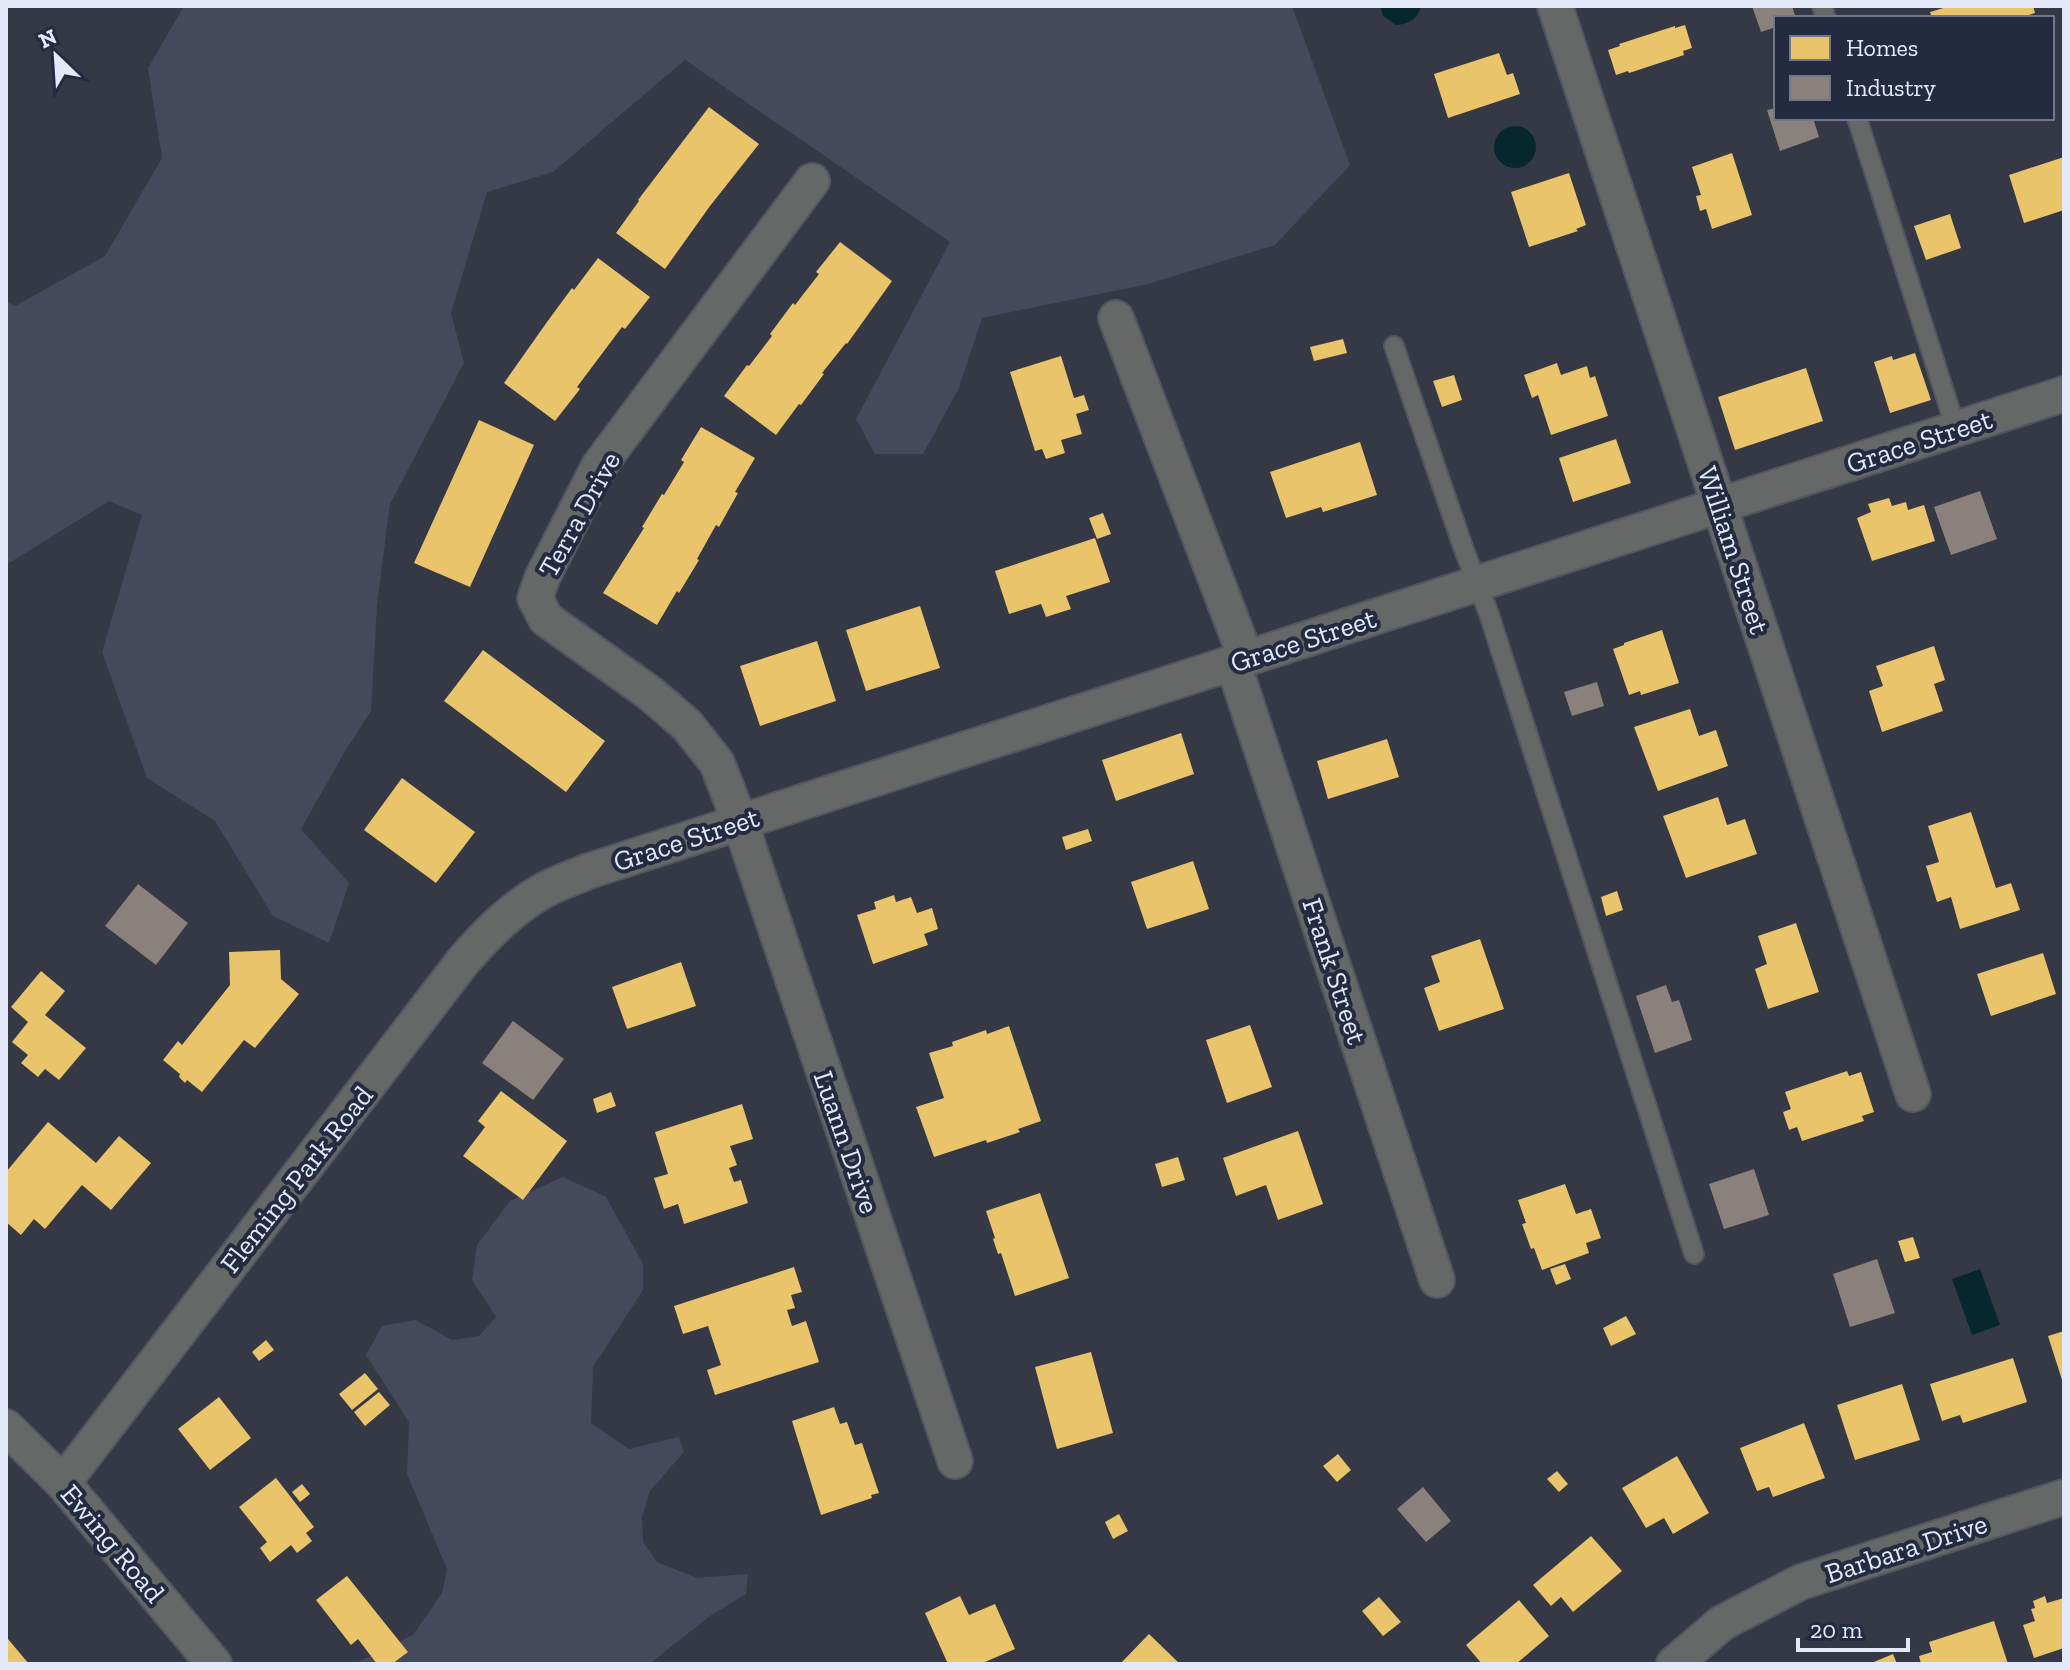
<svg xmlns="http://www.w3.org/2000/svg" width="2070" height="1670" font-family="'Zilla Slab',serif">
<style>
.green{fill:#444a5c}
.water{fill:#07272f}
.homes{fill:#e9c46a}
.industry{fill:#8a817c}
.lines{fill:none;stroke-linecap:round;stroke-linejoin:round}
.lane-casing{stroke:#535560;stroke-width:22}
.street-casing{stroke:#535560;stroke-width:38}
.lane{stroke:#666867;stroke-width:18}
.street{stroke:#666867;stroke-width:34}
.labels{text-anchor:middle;stroke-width:8;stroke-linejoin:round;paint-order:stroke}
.street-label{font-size:28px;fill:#e3e9f8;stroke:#242b41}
</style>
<rect width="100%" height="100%" fill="#353845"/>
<path class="green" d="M184,6H1292L1350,165L1275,245L1148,284L982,318L958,390L923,454H875L856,419L950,242L685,60L553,172L487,192L451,313L464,363L390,504L377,605L371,711L344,753L301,829L349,883L329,943L273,916L215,821L147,778L102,652L142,515L109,501L6,565V301L15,306L105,256L162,158L148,68Z
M563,1177L606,1197L643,1264V1290L593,1367L591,1423L629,1449L679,1437L684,1452L650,1491L642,1517L643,1542L657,1562L697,1578L748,1574L746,1594L710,1616L653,1661V1664H354L413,1635L442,1593L447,1569L407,1474L409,1422L366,1355L382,1326L416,1320L452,1340L479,1336L496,1317L472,1280L477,1245L510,1201Z"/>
<path class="water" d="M1380,6H1421C1418,19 1409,24 1396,25L1383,16Z
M1494 147a21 21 0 1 1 42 0a21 21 0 1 1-42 0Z
M1980,1269L2000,1325L1972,1335L1952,1279Z"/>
<path class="homes" d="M1950,6H2033L2035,13L2021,18H1932L1930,12Z
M1685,25L1692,48L1683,51L1684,55L1629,73L1628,71L1616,75L1608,50L1620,46L1619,44L1675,26V28Z
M1499,53L1507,75L1513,73L1520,94L1448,118L1434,74Z
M709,107L759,144L710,206L665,269L616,233L639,201L638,200Z
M1732,153L1752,215L1712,229L1706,209L1700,211L1696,196L1701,195L1692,167Z
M2064,157V210L2024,223L2009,175Z
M1569,173L1586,225L1576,229L1578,231L1529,247L1511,192Z
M1950,214L1961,248L1926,260L1914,226Z
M840,242L892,281L847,344L846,343L822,373L824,374L801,405L799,404L776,435L724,396L747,365L749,366L772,336L770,334L793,303L795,305L819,274L816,272Z
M598,258L650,297L625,329L622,327L577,387L580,389L555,421L504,383L547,322L572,288L574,290Z
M1343,339L1347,353L1314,361L1310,347Z
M1915,353L1931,400L1890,413L1874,362L1892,356L1893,360Z
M1061,356L1074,398L1084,395L1089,410L1076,414L1082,434L1061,440L1065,453L1046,459L1042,449L1035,451L1010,372Z
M1557,363L1561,375L1587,366L1590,378L1595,376L1608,416L1551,435L1538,395L1532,398L1524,375Z
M1806,368L1823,421L1735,450L1718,397Z
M1454,375L1462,400L1442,407L1433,381Z
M479,420L534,445L470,587L414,563Z
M701,427L755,458L735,492L738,493L719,527L716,525L697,559L699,560L679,593L677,591L657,625L603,593L644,528L642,527L662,494L664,495L684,462L681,460Z
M1616,439L1631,483L1573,502L1559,458Z
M1360,442L1377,495L1323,512L1321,507L1286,518L1270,472Z
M1889,498L1892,506L1906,502L1908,510L1924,505L1935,541L1872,561L1857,518L1871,512L1868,504Z
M1103,513L1111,534L1097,539L1089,518Z
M1095,538L1110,582L1066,596L1071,609L1046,617L1041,604L1009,614L995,571Z
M920,606L940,668L866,691L846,630Z
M1662,630L1679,683L1641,695L1640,691L1629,695L1613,649L1624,645V643Z
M817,641L836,701L760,726L740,666Z
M1934,646L1945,680L1934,684L1943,711L1882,732L1869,691L1883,686L1876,666Z
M483,650L605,741L566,792L444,701Z
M1690,709L1699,736L1716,730L1728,766L1658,791L1634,727Z
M1181,733L1194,774L1116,801L1102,760Z
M1387,739L1399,777L1328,799L1317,761Z
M402,778L475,832L436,883L364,830Z
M1718,797L1727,825L1745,819L1757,854L1686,878L1663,816Z
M1971,812L1996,888L2011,883L2020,910L1960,929L1951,897L1937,902L1926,866L1939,862L1928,826Z
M1088,829L1092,841L1066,850L1062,837Z
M1193,861L1209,909L1147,929L1131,882Z
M1617,891L1623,910L1606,916L1601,897Z
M894,895L896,902L911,897L917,913L932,908L938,929L924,934L928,945L873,964L857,915L876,909L874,902Z
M1796,923L1819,992L1768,1009L1755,969L1767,964L1758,936Z
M1480,939L1504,1009L1439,1031L1424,988L1440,982L1431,956Z
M280,950L281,979L299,994L255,1048L244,1040L202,1092L187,1080L185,1083L179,1077L180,1074L163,1060L178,1041L182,1045L230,985L229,952Z
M2043,953L2056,994L1991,1016L1977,974Z
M681,962L696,1006L627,1029L612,987Z
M41,971L65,991L45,1015L86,1048L59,1080L45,1069L38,1077L21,1063L28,1055L12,1042L28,1022L11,1007Z
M1250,1025L1272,1087L1227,1103L1206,1040Z
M1009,1026L1041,1121L1018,1129L1020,1132L987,1143L986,1140L934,1157L916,1107L944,1098L929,1053L953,1046L952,1042L986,1030L987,1034Z
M1847,1071L1849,1076L1861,1072L1874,1112L1862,1116L1864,1121L1802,1141L1797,1127L1789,1130L1783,1112L1791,1109L1785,1092Z
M501,1091L567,1141L523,1200L463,1156L485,1127L478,1121Z
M611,1092L616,1106L597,1113L593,1099Z
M742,1104L753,1139L730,1146L737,1165L729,1168L734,1182L741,1180L748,1203L684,1224L678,1204L664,1209L654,1178L668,1174L655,1132Z
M48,1122L96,1163L119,1136L151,1163L111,1210L82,1185L45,1229L34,1219L21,1235L6,1222V1172Z
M1298,1131L1323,1204L1278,1220L1266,1185L1236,1196L1223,1158Z
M1178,1157L1185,1180L1162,1187L1155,1164Z
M1565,1184L1576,1214L1591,1209L1601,1238L1586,1243L1589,1253L1542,1270L1534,1248L1531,1249L1522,1224L1526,1223L1518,1200Z
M1040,1193L1069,1278L1015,1296L1001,1253L998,1254L993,1239L995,1238L986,1211Z
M1913,1237L1920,1258L1905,1262L1898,1241Z
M1565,1264L1571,1279L1556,1285L1550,1269Z
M794,1267L802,1292L791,1295L795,1308L787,1310L792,1326L806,1321L819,1362L715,1395L707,1370L721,1365L708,1326L683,1334L674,1306Z
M1626,1316L1636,1334L1611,1346L1603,1328Z
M2064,1331V1383H2063L2048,1336Z
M266,1340L274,1350L259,1361L252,1352Z
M1091,1352L1113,1433L1057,1449L1035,1367Z
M2013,1358L2027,1402L1963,1423L1960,1415L1942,1421L1930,1384Z
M365,1373L378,1389L352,1410L339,1394Z
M1902,1384L1920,1440L1855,1460L1837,1405Z
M379,1392L390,1405L365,1426L354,1412Z
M219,1397L251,1438L210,1470L178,1429Z
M834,1407L840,1424L847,1422L855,1445L862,1443L879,1493L871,1495L872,1498L821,1515L792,1421Z
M1804,1423L1825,1478L1773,1497L1769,1487L1757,1491L1740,1448Z
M1338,1454L1351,1470L1337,1482L1323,1466Z
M1677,1456L1709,1513L1673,1534L1664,1518L1646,1528L1622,1488Z
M1557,1471L1568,1484L1559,1492L1547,1479Z
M276,1478L314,1527L306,1533L312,1541L297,1553L291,1545L270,1562L260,1548L267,1542L239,1507Z
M302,1484L310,1494L300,1502L292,1492Z
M1119,1514L1128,1531L1113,1539L1105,1522Z
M1591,1536L1622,1571L1573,1612L1561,1597L1551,1606L1533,1585Z
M347,1576L408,1652L392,1664H377L358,1639L351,1645L316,1600Z
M960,1596L969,1615L995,1604L1015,1649L985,1662L986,1664H948L925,1613Z
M2045,1596L2047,1603L2064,1598V1648L2034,1658L2023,1625L2035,1621L2031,1609L2035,1608L2033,1601Z
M1379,1597L1401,1622L1383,1636L1362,1611Z
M1519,1600L1549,1636L1516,1664H1482L1466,1645Z
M1994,1621L2008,1664H1921L1919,1656L1932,1652L1929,1642Z
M1149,1634L1180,1664H1120Z
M8,1639L29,1664H6V1641Z
M1893,1654L1897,1664H1869Z"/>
<path class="industry" d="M1752,6H1792L1796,18H1776V27L1761,32Z
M1776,108V118H1813L1819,137L1780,151L1767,110Z
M1980,491L1997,539L1951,555L1934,507Z
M1597,682L1604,706L1572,716L1564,692Z
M138,884L188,923L156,965L105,926Z
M1666,985L1672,1002L1679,1000L1692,1040L1655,1053L1636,996Z
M513,1021L564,1059L533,1100L482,1063Z
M1754,1169L1769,1215L1724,1229L1709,1184Z
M1877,1259L1895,1313L1850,1327L1833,1274Z
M1423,1487L1451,1521L1426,1542L1397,1509Z"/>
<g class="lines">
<defs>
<path id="lane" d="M1822,6L1826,18
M1857,118L1956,429
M1394,346L1463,547L1489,614L1694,1254"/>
<path id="street" d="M1555,6L1913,1094
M812,181L599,466L543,576L535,598L546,619L651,694L687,725L717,763L740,822L955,1461
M1116,318L1246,658
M1233,663L1437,1280
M6,1427L63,1483L214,1664
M63,1483L464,960C487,934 510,910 541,892C556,883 573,878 589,871L2064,394
M1674,1664L1722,1623L1801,1582L2064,1497"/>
</defs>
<use href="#lane" class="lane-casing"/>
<use href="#street" class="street-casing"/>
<use href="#lane" class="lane"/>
<use href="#street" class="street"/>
</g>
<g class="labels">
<g class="street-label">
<text transform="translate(1919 441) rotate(-18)" y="10">Grace Street</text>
<text transform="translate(579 514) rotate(-61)" y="10">Terra Drive</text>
<text transform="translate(1734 550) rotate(72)" y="10">William Street</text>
<text transform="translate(1303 640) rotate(-18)" y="10">Grace Street</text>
<text transform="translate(686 839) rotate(-18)" y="10">Grace Street</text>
<text transform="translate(1335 971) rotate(72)" y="10">Frank Street</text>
<text transform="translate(847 1142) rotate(71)" y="10">Luann Drive</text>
<text transform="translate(296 1179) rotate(-52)" y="10">Fleming Park Road</text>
<text transform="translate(113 1543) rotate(50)" y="10">Ewing Road</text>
<text transform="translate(1906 1548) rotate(-18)" y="10">Barbara Drive</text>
</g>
</g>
<rect width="2070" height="1670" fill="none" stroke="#e3e9f8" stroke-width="16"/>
<rect x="1774" y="16" width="280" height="104" fill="#242b41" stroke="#70778a" stroke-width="2"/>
<rect x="1790" y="36" width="40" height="24" fill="#e9c46a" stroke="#70778a" stroke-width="2"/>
<text x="1846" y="56" font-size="24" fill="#e3e9f8">Homes</text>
<rect x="1790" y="76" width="40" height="24" fill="#8a817c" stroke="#70778a" stroke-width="2"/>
<text x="1846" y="96" font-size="24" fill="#e3e9f8">Industry</text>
<g transform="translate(56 56) rotate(335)" stroke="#242b41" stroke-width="6" paint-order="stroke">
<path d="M0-6L14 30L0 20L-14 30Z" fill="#e3e9f8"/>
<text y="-12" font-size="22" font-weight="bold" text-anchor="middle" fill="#e3e9f8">N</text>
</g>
<path d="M1798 1638v12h110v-12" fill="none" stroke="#e3e9f8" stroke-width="4"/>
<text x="1810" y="1638" font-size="24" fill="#e3e9f8" stroke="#242b41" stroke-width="6" paint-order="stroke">20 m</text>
</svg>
